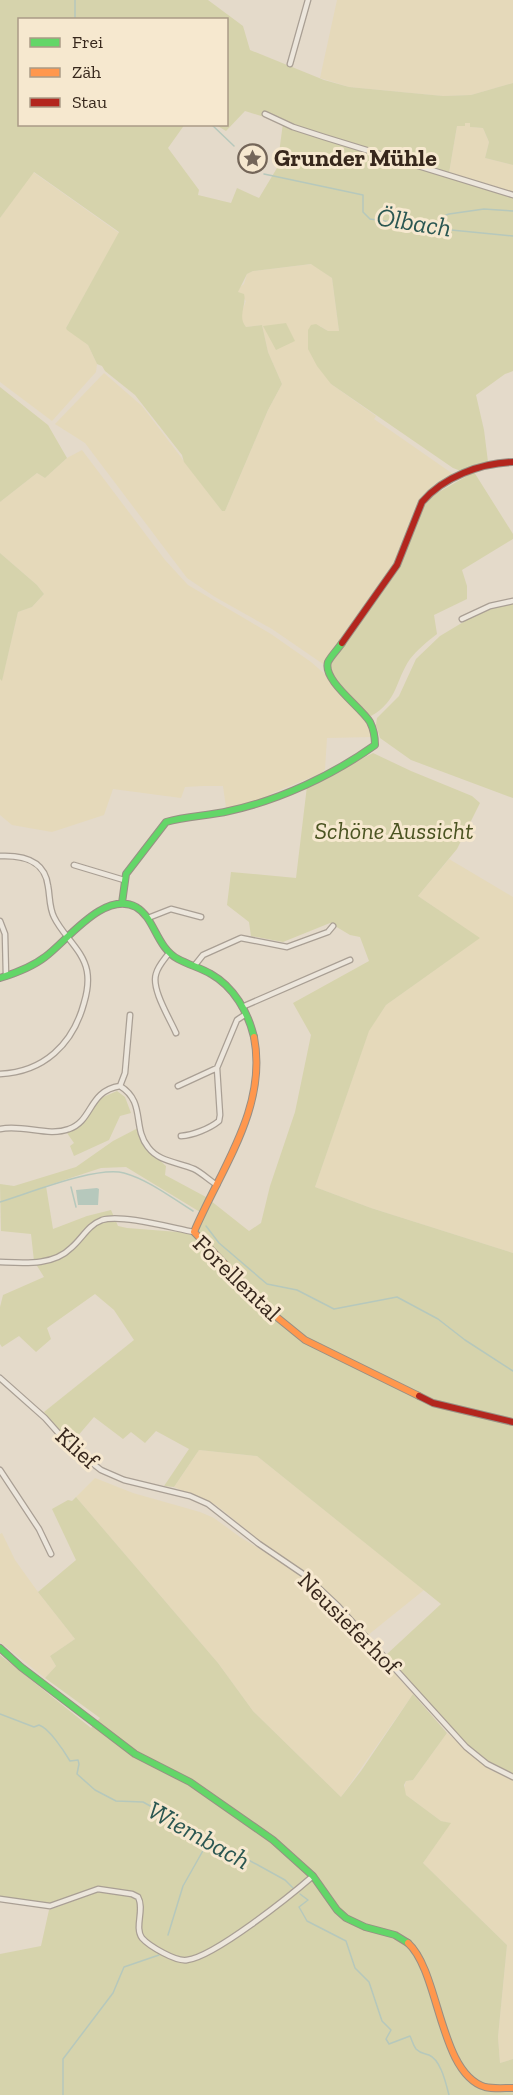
<svg xmlns="http://www.w3.org/2000/svg" width="513" height="2095" font-family="'Zilla Slab',serif">
<style>
.farmland{fill:#e5d9ba}
.green{fill:#d6d3ac;fill-rule:evenodd}
.water{fill:#b6c8bc}
.lines{fill:none;stroke-linecap:round;stroke-linejoin:round}
.stream{stroke:#b6c8bc;stroke-width:1.5}
.street-casing{stroke:#a99f94;stroke-width:7}
.fast-casing{stroke:#988f84;stroke-width:8}
.slow-casing{stroke:#988f84;stroke-width:8}
.jam-casing{stroke:#988f84;stroke-width:8}
.street{stroke:#ece6dc;stroke-width:4.5}
.fast{stroke:#63d668;stroke-width:6}
.slow{stroke:#ff974d;stroke-width:6}
.jam{stroke:#b3261e;stroke-width:6}
.labels{text-anchor:middle;stroke-width:6;stroke-linejoin:round;paint-order:stroke}
.poi-label{font-size:24px;font-weight:bold;fill:#37271c;stroke:#f6e8cf;text-anchor:start}
.park-label{font-size:24px;font-style:italic;fill:#4b5422;stroke:#f6e8cf}
.street-label{font-size:24px;fill:#37271c;stroke:#f6e8cf}
.water-label{font-size:26px;font-style:italic;fill:#2b5752;stroke:#f6e8cf}
</style>
<rect width="100%" height="100%" fill="#e4daca"/>
<path class="farmland" d="M337,0H513V83L471,95L443,96L349,87L320,78Z
M465,123H470V127L483,128L489,142L485,158L513,165V193L449,173L457,126Z
M33,172L119,233L66,328L88,345L97,364L96,372L52,421L0,382V218Z
M312,264L332,278L339,331H328L320,326L331,384L376,416L374,419L453,474L448,480L428,493L395,565L325,662L323,664L272,629L215,597L187,578L85,443L55,424L104,373L142,406L222,511H225L268,410L282,384L268,352L262,325L246,327L242,322V311L246,301L238,292L240,287L244,284L247,274L253,271Z
M82,450L165,560L188,585L271,634L311,662L326,675L357,708L367,723L373,737L327,738L325,769L322,773L270,794L274,800L227,814L223,786H203L185,787L181,798L113,789L104,815L52,832L12,825L0,815V679L2,680L18,612L32,607L44,594L37,585L0,553V502L37,473L45,478L67,458Z
M449,859L513,897V1253L371,1208L315,1187L369,1030L386,1005L479,938L418,896Z
M199,1450L257,1456L424,1590L368,1635L335,1599L305,1572L270,1549L216,1505L174,1487Z
M95,1478L133,1493L200,1512L214,1518L240,1537L291,1568L309,1582L347,1620L413,1694L341,1797L253,1711L218,1663L76,1497Z
M2,1533L15,1560L38,1592L75,1639L50,1656L56,1666L45,1678L0,1642V1534Z
M447,1733L492,1771L513,1779V2059L500,2063L498,2037L507,1945L423,1863L450,1823L441,1821L406,1795L404,1790L406,1781L413,1780Z"/>
<path class="green" d="M0,0H208L243,26L250,50L324,80L349,87L443,96L471,95L513,83V165L485,158L489,142L483,128L470,127V123H465V126H457L449,173L488,187L513,193V371L505,374L476,395L484,430L488,462L461,471L453,468L331,384L317,366L308,349V330L311,325L316,324L328,331H339L332,278L311,264L253,271L247,274L238,292L244,294C247,305 237,316 246,327L262,325L268,352L282,384L268,410L225,511H222L184,462L182,455L135,395L105,371L102,366L97,364L88,345L67,330L66,328L119,232L34,172L0,218ZM20,20H226V124L216,125L226,131L245,111L283,123L277,168L259,198L237,188L231,203L198,195L199,190L168,148L185,124H20Z
M286,323L295,341L276,350L263,326Z
M0,387L48,425L67,458L45,478L37,473L0,502Z
M474,472L513,534V539L462,570L467,586V599L434,615L437,634C428,641 417,650 410,659C395,681 398,701 371,716L367,715L333,677L331,673L330,665L396,573L423,506L430,497Z
M0,553L37,585L44,594L32,607L18,612L2,681L0,679Z
M513,603V798L411,760L380,738L376,725L377,718L399,696L416,659L440,636L480,612Z
M373,753L411,771L472,796L480,803L457,849L418,896L480,938L386,1005L369,1031L315,1187L371,1208L513,1253V1777L479,1756L454,1734L387,1654L441,1604L257,1456L199,1450L174,1487L164,1486L189,1449L156,1431L145,1443L131,1432L123,1439L94,1417L70,1445L44,1412L134,1340L114,1310L95,1294L47,1328L51,1339L36,1352L19,1336L2,1347L0,1344V1307L3,1295L44,1277L34,1261L31,1234L1,1231L0,1184L14,1186L76,1167L113,1141L138,1128L144,1146L166,1166L165,1175L206,1197L249,1231L261,1223L270,1186L295,1112L311,1035L293,1003L369,961L360,937L350,935L330,923L283,942L251,936L249,922L227,905L231,872L296,878L307,786ZM126,1167L200,1212L191,1233L127,1228L118,1226L111,1210L87,1216L53,1229L46,1186L101,1168Z
M117,1091L125,1097L131,1113L120,1116L109,1140L74,1156L70,1146L74,1143L67,1133L83,1124L101,1098Z
M76,1497L218,1663L253,1711L341,1797L361,1771L413,1694L447,1733L413,1780L406,1781L404,1785L406,1795L441,1821L451,1823L423,1863L507,1945L498,2037L500,2063L513,2059V2095H0V1954L41,1946L49,1910L98,1892L135,1897L138,1894L97,1887L49,1905L0,1897V1655L91,1728L100,1718L45,1678L56,1666L50,1656L75,1639L38,1592L76,1560L52,1509L68,1500L72,1501Z"/>
<path class="water" d="M97,1188L99,1189L98,1205H78L76,1190Z"/>
<g class="lines">
<path class="stream" d="M75,20V0
M211,124L234,146
M264,174L363,195V212L370,219L441,229L513,236
M446,228V215L449,214L484,209L513,211
M71,1187L76,1207
M0,1202C30,1193 96,1166 124,1173C149,1180 172,1198 193,1211
M206,1226L219,1243L267,1284L297,1290L334,1309L397,1297L438,1319L465,1340L513,1371
M0,1714L34,1727L39,1725C49,1728 64,1751 70,1761L78,1760L79,1764L77,1774L95,1790L116,1801L143,1802L285,1880L293,1888
M300,1894L308,1900L299,1907L307,1921L346,1941L355,1968L369,1982L382,2021L391,2030L386,2039L389,2044L410,2036C412,2040 413,2045 416,2049C421,2054 424,2053 429,2055C441,2060 446,2084 449,2095
M168,1935L183,1886L209,1840
M63,2095V2059L113,1993L124,1967L159,1955"/>
<defs>
<path id="street" d="M290,64L308,0
M265,114L293,127L324,137L513,195
M462,619L490,606L513,601
M0,856C23,855 45,860 48,886C50,896 49,907 54,917C63,936 83,950 87,971C89,982 87,993 84,1003C73,1044 44,1072 0,1074
M74,865L124,880
M148,918L171,909L201,917
M0,921L5,934L6,976
M169,953C164,960 158,966 156,974C151,989 170,1019 176,1033
M195,965L203,955L241,938L287,947L328,932L333,926
M242,1007L350,960
M120,1086L125,1073L130,1015
M178,1086L217,1068
M0,1129C23,1124 48,1137 69,1129C93,1121 88,1091 120,1086C146,1102 132,1127 148,1147C159,1162 178,1162 194,1169C202,1173 209,1180 217,1185
M181,1136C193,1135 209,1129 219,1121L220,1115L217,1068L237,1020L246,1014
M0,1262C24,1263 53,1266 71,1248C82,1239 88,1225 102,1220C122,1214 172,1228 194,1232
M0,1378L45,1418L69,1445L101,1470L124,1480L190,1496L208,1504L259,1544L306,1576L338,1606L466,1747L487,1764L513,1777
M0,1470L39,1529L51,1554
M0,1899L50,1906L98,1889L132,1894L138,1897C145,1909 134,1927 142,1938C149,1946 176,1962 187,1960C214,1957 290,1896 313,1876"/>
<path id="fast" d="M122,903L126,874L166,822C187,816 208,816 229,811C280,800 333,775 375,745C375,737 374,730 370,722C361,707 322,680 328,662C331,656 338,649 342,643
M0,978C16,973 32,967 45,957C67,941 104,890 136,907C155,918 156,947 178,959C189,965 201,968 211,974C234,987 248,1012 254,1037
M0,1648L21,1667L135,1754L190,1782L273,1840L313,1876L337,1910L346,1918L365,1927L395,1935L408,1943"/>
<path id="slow" d="M254,1037C268,1108 220,1170 194,1232L273,1314L305,1340L419,1396
M408,1943C440,1972 439,2073 485,2087C493,2089 504,2088 513,2088"/>
<path id="jam" d="M342,643L397,565L422,502C443,477 481,463 513,462
M419,1396L433,1403L513,1422"/>
</defs>
<use href="#street" class="street-casing"/>
<use href="#fast" class="fast-casing"/>
<use href="#slow" class="slow-casing"/>
<use href="#jam" class="jam-casing"/>
<use href="#street" class="street"/>
<use href="#fast" class="fast"/>
<use href="#slow" class="slow"/>
<use href="#jam" class="jam"/>
</g>
<defs>
<symbol id="sight-ring" viewBox="-11 -11 22 22"><circle r="9.5" fill="#f6e8cf" stroke="#746659" stroke-width="1.5"/><path d="M0-6L1.8-2.2L6-1.7L2.9 1.2L3.7 5.4L0 3.3L-3.7 5.4L-2.9 1.2L-6-1.7L-1.8-2.2Z" fill="#746659"/></symbol>
</defs>
<g fill-rule="evenodd">
<use href="#sight-ring" x="236" y="142" width="33" height="33"/>
</g>
<g class="labels">
<g class="poi-label">
<text x="274" y="166">Grunder Mühle</text>
</g>
<g class="park-label">
<text x="394" y="839">Schöne Aussicht</text>
</g>
<g class="street-label">
<text transform="translate(237 1278) rotate(44)" y="8">Forellental</text>
<text transform="translate(77 1448) rotate(42)" y="8">Klief</text>
<text transform="translate(349 1623) rotate(45)" y="8">Neusieferhof</text>
</g>
<g class="water-label">
<text transform="translate(414 222) rotate(9)" y="9">Ölbach</text>
<text transform="translate(199 1835) rotate(29)" y="9">Wiembach</text>
</g>
</g>
<rect x="18" y="18" width="210" height="108" fill="#f6e8cf" stroke="#aa9b87" stroke-width="1.5"/>
<rect x="30" y="38" width="30" height="9" fill="#63d668" stroke="#aa9b87" stroke-width="1.5"/>
<text x="72" y="48" font-size="18" fill="#37271c">Frei</text>
<rect x="30" y="68" width="30" height="9" fill="#ff974d" stroke="#aa9b87" stroke-width="1.5"/>
<text x="72" y="78" font-size="18" fill="#37271c">Zäh</text>
<rect x="30" y="98" width="30" height="9" fill="#b3261e" stroke="#aa9b87" stroke-width="1.5"/>
<text x="72" y="108" font-size="18" fill="#37271c">Stau</text>
</svg>
